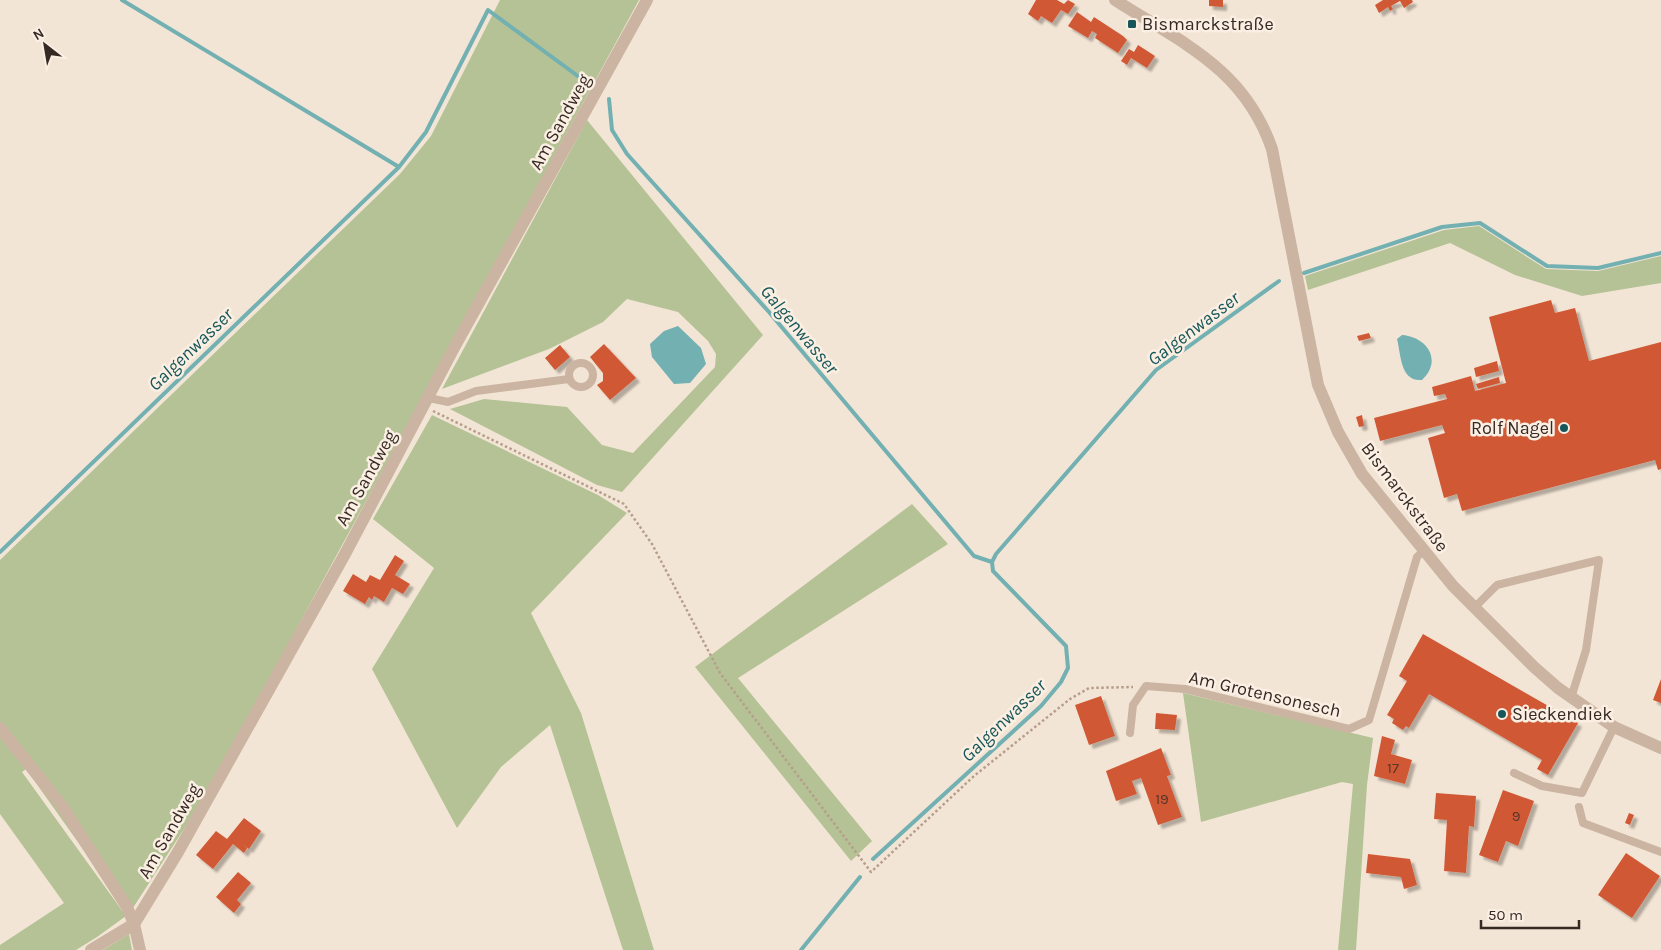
<svg xmlns="http://www.w3.org/2000/svg" width="1661" height="950" font-family="Karla,sans-serif">
<style>
.green{fill:#b4c295}
.water{fill:#72b0b2}
.lines{fill:none;stroke-linecap:round;stroke-linejoin:round}
.stream{stroke:#72b0b2;stroke-width:4}
.building{fill:#d05936;filter:url(#shadow)}
.path{stroke:#b79d8b;stroke-width:2.5;stroke-dasharray:2.5 2.5;stroke-linecap:butt}
.lane{stroke:#cbb4a1;stroke-width:8}
.street{stroke:#cbb4a1;stroke-width:12}
.poi-dot{fill:#175659;stroke:#faefe2;stroke-width:2}
.labels{text-anchor:middle;stroke-width:5;stroke-linejoin:round;paint-order:stroke}
.number-label{font-size:15px;fill:#5c3528}
.poi-label{font-size:18px;fill:#352924;stroke:#faefe2;text-anchor:start}
.street-label{font-size:18px;fill:#352924;stroke:#faefe2}
.water-label{font-size:19px;font-style:italic;fill:#175659;stroke:#faefe2}
</style>
<defs>
<filter id="shadow"><feDropShadow dx="4" dy="4" stdDeviation="1" flood-color="#0004"/></filter>
</defs>
<rect width="100%" height="100%" fill="#f3e5d5"/>
<path class="green" d="M500,0H639L206,795L129,914L26,769L22,772L126,916L97,937L76,950H0V945L64,903L0,814V560L400,174L431,136Z
M587,120L763,335L622,492L597,485L450,409L484,399L567,407L602,445L633,453L715,367L716,354L708,341L678,312L627,299L603,322L549,349L442,389Z
M1479,226L1546,269L1598,271L1661,256V283L1582,296L1515,275L1450,243L1308,290L1305,276L1444,230Z
M432,415L598,495L627,513L531,613L581,713L654,950H623L550,725L501,767L457,828L372,669L434,568L373,519Z
M912,504L948,544L738,678L872,841L851,861L695,667Z
M1183,693L1373,738L1367,785L1356,950H1338L1353,784L1342,782L1201,822Z
M129,934L132,950H103Z"/>
<path class="water" d="M678,326L701,348L706,364L690,383L674,384L652,357L650,344L664,331Z
M1402,335C1427,337 1443,360 1422,380C1400,382 1401,354 1397,339Z"/>
<g class="lines">
<path class="stream" d="M122,0L399,167
M609,99L612,130L627,154L769,312L974,556L992,562
M1304,273L1442,227L1480,223L1547,266L1598,268L1661,253
M0,552L399,167L426,132L488,10L586,82
M873,859L1041,706L1061,682L1068,668L1066,646L993,571L992,562L996,554L1156,370L1279,281
M801,950L860,877"/>
</g>
<path class="building" d="M1036,0H1057L1064,4L1068,0L1075,4L1068,14L1061,10L1052,23L1041,16L1038,21L1028,14Z
M1209,0H1223V7L1209,6Z
M1383,0H1412L1413,2L1404,8L1400,1L1391,6L1393,9L1390,11L1388,7L1379,13L1375,5Z
M1077,12L1091,22L1094,17L1123,36L1127,40L1118,53L1095,38L1097,34L1092,31L1088,38L1068,26Z
M1138,45L1155,56L1147,68L1131,58L1127,65L1121,61L1129,49L1134,52Z
M1551,300L1555,313L1575,308L1589,361L1661,342V469L1658,470L1655,460L1462,511L1457,494L1444,498L1428,438L1445,433L1442,425L1380,441L1374,418L1447,399L1445,394L1434,396L1432,387L1443,384L1471,376L1475,391L1506,383L1489,317Z
M1369,333L1371,338L1359,341L1357,336Z
M604,344L636,378L610,400L597,385L603,381V373L590,357Z
M560,345L570,357L555,370L545,358Z
M1497,361L1499,371L1476,377L1474,368Z
M1499,377L1500,383L1478,389L1476,384Z
M1362,415L1364,426L1359,427L1356,417Z
M395,555L404,561L395,575L410,584L403,594L392,588L384,602L374,596L372,600L369,597L365,604L343,591L353,574L366,582L370,575L380,580Z
M1423,634L1578,723L1548,775L1537,769L1542,760L1429,694L1409,728L1406,726L1403,730L1392,723L1394,719L1387,715L1407,681L1399,676Z
M1661,679V703L1653,700Z
M1101,696L1115,736L1089,745L1075,705Z
M1156,713L1177,715L1175,730L1155,729Z
M1382,736L1395,740L1391,754L1412,760L1405,784L1374,776Z
M1161,748L1171,775L1167,776L1182,817L1158,825L1141,778L1132,781L1137,794L1116,801L1106,771Z
M1503,790L1534,801L1518,846L1506,841L1498,862L1479,855Z
M1436,793L1476,796L1474,827L1469,826L1466,873L1444,871L1447,820L1434,819Z
M1629,813L1634,815L1630,825L1625,823Z
M244,818L261,831L249,849L243,845L247,848L244,853L233,844L213,869L196,855L216,831L227,839Z
M1626,853L1660,876L1632,918L1598,895Z
M1368,854L1410,859L1417,885L1404,889L1401,877L1366,873Z
M238,872L251,883L237,900L241,904L234,913L216,897Z"/>
<g class="lines">
<path class="path" d="M433,411L624,504L652,544L720,673L871,872L974,776L1070,699L1089,688L1133,687"/>
<path class="lane" d="M569 375a12 12 0 1 1 24 0a12 12 0 1 1-24 0Z
M429,398L448,402L476,391L569,379
M1474,608L1497,585L1599,560L1586,650L1571,698
M1130,733L1133,705L1146,686L1185,689L1349,729L1369,720L1417,557L1423,551
M1514,773L1542,786L1582,793L1614,727
M1579,807L1583,823L1661,852"/>
<path class="street" d="M1115,0C1182,43 1244,68 1272,149L1318,385L1338,432L1362,474L1453,586L1534,667L1558,688L1614,727L1661,748
M0,728L62,806L127,907L134,924L140,950
M91,950L134,924L178,852L345,554L455,346L647,0"/>
</g>
<g class="poi-dot">
<rect x="1127" y="19" width="10" height="10" rx="2.5"/>
<circle cx="1564" cy="428" r="5"/>
<circle cx="1502" cy="714" r="5"/>
</g>
<g class="labels">
<g class="number-label">
<text x="1393" y="773">17</text>
<text x="1162" y="804">19</text>
<text x="1516" y="821">9</text>
</g>
<g class="poi-label">
<text x="1142" y="30">Bismarckstraße</text>
<text x="1554" y="434" text-anchor="end">Rolf Nagel</text>
<text x="1512" y="720">Sieckendiek</text>
</g>
<g class="street-label">
<text transform="translate(560 122) rotate(-61)" y="6">Am Sandweg</text>
<text transform="translate(366 478) rotate(-61)" y="6">Am Sandweg</text>
<text transform="translate(1405 497) rotate(53)" y="6">Bismarckstraße</text>
<text transform="translate(1265 694) rotate(13)" y="6">Am Grotensonesch</text>
<text transform="translate(169 831) rotate(-60)" y="6">Am Sandweg</text>
</g>
<g class="water-label">
<text transform="translate(1193 328) rotate(-37)" y="7">Galgenwasser</text>
<text transform="translate(800 329) rotate(50)" y="7">Galgenwasser</text>
<text transform="translate(190 349) rotate(-44)" y="7">Galgenwasser</text>
<text transform="translate(1003 720) rotate(-44)" y="7">Galgenwasser</text>
</g>
</g>
<g transform="translate(45 45) rotate(329)" stroke="#faefe2" stroke-width="4" paint-order="stroke">
<path d="M0-4L9 19L0 12L-9 19Z" fill="#352924"/>
<text y="-8" font-size="14" font-weight="bold" text-anchor="middle" fill="#352924">N</text>
</g>
<path d="M1481 920v8h98v-8" fill="none" stroke="#352924" stroke-width="2.5"/>
<text x="1488" y="920" font-size="15" fill="#352924" stroke="#faefe2" stroke-width="4" paint-order="stroke">50 m</text>
</svg>
